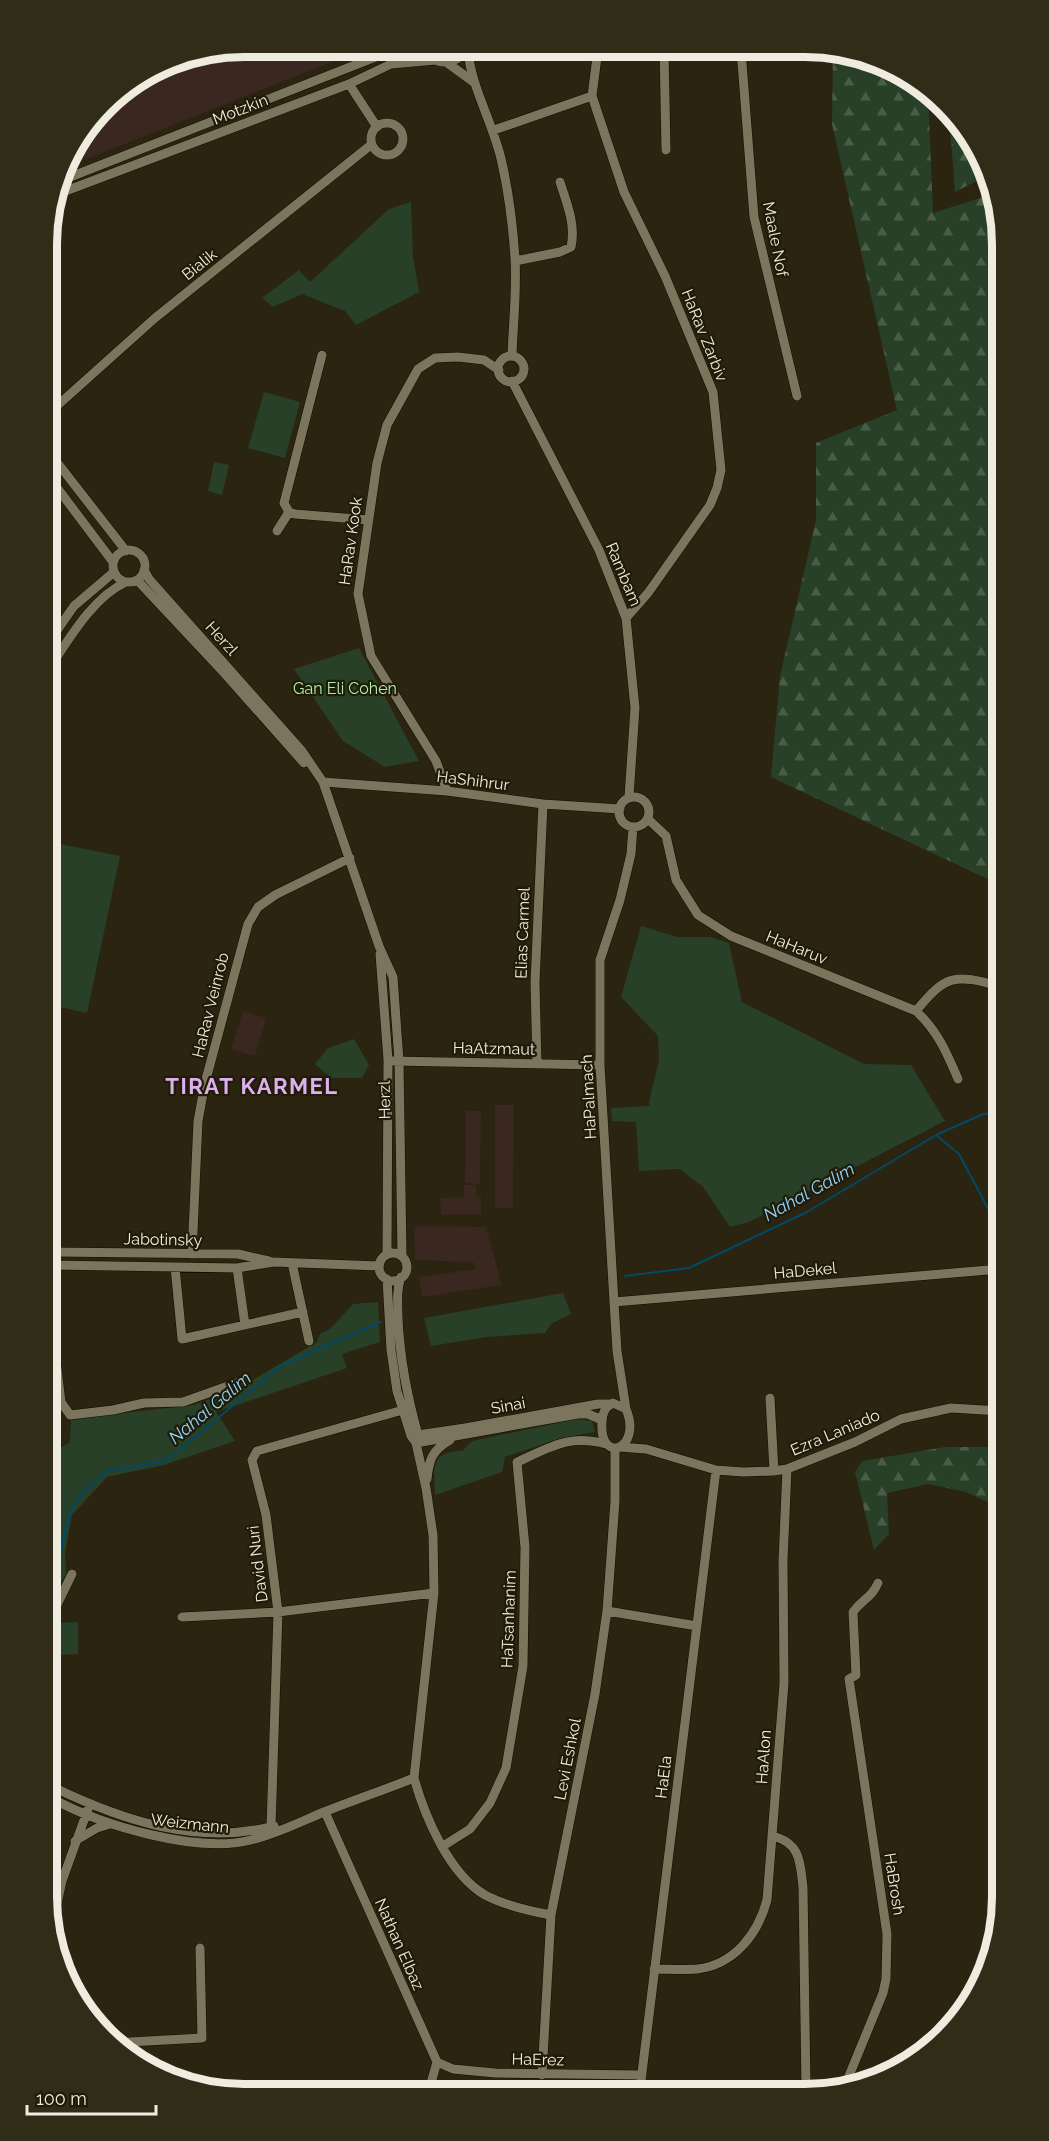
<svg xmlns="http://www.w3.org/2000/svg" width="1049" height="2141" font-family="Raleway,sans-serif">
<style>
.commercial{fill:#392720}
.forest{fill:url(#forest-firs)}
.green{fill:#284027}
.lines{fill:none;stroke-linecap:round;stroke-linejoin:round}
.stream{stroke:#004968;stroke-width:2}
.minor-casing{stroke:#130d00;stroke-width:10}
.minor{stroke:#7b755e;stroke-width:9}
.labels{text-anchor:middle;stroke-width:4.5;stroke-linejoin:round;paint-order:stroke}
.street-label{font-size:16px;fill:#efecdf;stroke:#201b07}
.park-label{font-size:16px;fill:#adefac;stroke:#201b07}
.water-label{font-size:18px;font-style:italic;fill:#8ed3fb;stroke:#201b07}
.district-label{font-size:22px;font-weight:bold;letter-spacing:1.5px;fill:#dcafee;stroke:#201b07}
.rim{fill:none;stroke:#efecdf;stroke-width:8}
</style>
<defs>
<pattern id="forest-firs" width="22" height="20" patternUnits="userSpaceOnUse" patternTransform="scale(1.5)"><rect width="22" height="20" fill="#284027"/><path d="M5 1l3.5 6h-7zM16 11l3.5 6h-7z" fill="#485c46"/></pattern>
</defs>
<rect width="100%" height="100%" fill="#2a2410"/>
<path class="commercial" d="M244,47H370L64,168L67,156L114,96L169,61Z
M243,1011L266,1018L255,1056L231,1049Z
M495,1105H514L513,1208H495Z
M466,1111H481L480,1184L465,1183Z
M464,1185H476V1197H481V1214L441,1215L440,1198L464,1197Z
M414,1226L486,1227L502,1285L422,1297L419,1277L476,1269L473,1262L415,1260Z"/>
<path class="forest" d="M833,50H843L928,92L933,213L996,193L998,884L771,777L780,676L816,520V443L897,410L832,124Z
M949,113L976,145L988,175L955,192Z
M945,1447H1000L1001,1508L966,1492L928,1484L887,1493L889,1534L874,1550L855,1472L862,1461Z"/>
<path class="green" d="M411,202L413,256L419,292L356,325L345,311L302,294L273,307L262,298L299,270L310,282L389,209Z
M264,392L300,402L285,458L248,448Z
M214,462L229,465L222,495L208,491Z
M359,648L419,761L385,767L343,741L294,669Z
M50,842L120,856L87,1013L51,1005Z
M641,926L677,937H710L729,943L742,1002L864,1064L911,1065L945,1121L749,1222L730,1227L703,1187L680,1169L639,1171L636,1122L612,1121L611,1108L650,1106L649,1102L659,1060L658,1036L621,997Z
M354,1039L369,1065L362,1078H331L315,1064L328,1048Z
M563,1293L571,1314L551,1324L545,1333L487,1337L431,1346L424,1318Z
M378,1302L380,1342L342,1354L347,1368L216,1412L235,1441L164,1465L107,1477L72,1515L65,1554L66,1574L52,1597V1453L70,1442L71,1419L194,1405L239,1388L317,1342L320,1334L330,1329L353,1304Z
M576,1419L592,1421L595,1432L561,1438L505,1457L502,1472L435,1495C434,1470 429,1451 462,1451L472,1441Z
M78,1622V1654L57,1655L56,1623Z"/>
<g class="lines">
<path class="stream" d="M936,1135L959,1154L1000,1231
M625,1276L689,1268L807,1212L936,1135L981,1115L999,1110
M52,1590L59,1571L63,1540L71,1509L85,1490L108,1471L166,1461L282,1365L381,1322"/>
<defs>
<path id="minor" d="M423,48C433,67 457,66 468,48
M468,49C470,86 494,124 502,163C509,194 513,227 515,259C517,291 513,324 512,356
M598,49L592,96L624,192L665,276L713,392L721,470L717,488L710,505L648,593L626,618
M664,49L666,150
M741,50L754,217L797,396
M446,62L475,83
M349,84L377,127
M371 139a16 16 0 1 1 32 0a16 16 0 1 1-32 0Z
M494,130L592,96
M60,181L401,47
M55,195L349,84L391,64L436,60
M515,261L560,252L571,247C576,225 567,204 560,182
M498 369a13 13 0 1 1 26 0a13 13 0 1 1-26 0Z
M512,381L599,550L626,618L635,708L629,797
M49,413L155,318L372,144
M49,452L126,551
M49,477L113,562
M289,512L295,514L368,520
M277,531L289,512L284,503L322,355
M113 566a16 16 0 1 1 32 0a16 16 0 1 1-32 0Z
M144,570L149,579L302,751L323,782L379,946L393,977L399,1061L402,1256
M137,580L226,675L304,763
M49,642L74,606L114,572
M49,669C69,639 93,597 126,582
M323,782L447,791L543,804L620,809
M447,791L436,761L371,656L358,594L377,463L387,425L418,369L435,358L458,357L484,360L499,370
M619 812a15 15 0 1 1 30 0a15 15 0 1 1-30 0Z
M648,819L666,836L676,880L698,915L731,936L916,1011C937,1030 947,1053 958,1079
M380,954L388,1060L387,1254
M916,1011C946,974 955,974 999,986
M393,1061L600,1065
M537,1064L535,982L543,804
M51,1252L238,1254L269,1261
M379 1267a14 14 0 1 1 28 0a14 14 0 1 1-28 0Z
M192,1254L198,1121L205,1083L248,924L258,907L275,895L350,858
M292,1263L309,1341
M51,1265L237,1268L274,1262L379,1266
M175,1267L182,1339L303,1312
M237,1268L245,1325
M401,1277C396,1291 398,1304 398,1319C400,1359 407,1396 418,1435L416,1440
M387,1279L391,1350L397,1391L411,1436L416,1443L426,1488L433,1535L434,1593L414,1778C425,1817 449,1874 485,1895C506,1906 529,1911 551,1915
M614,1302L1000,1269
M51,1319L61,1402L70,1415L113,1410L144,1403L183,1402L242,1381
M770,1398L774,1471
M613,1403L626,1409C643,1449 599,1466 602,1422C602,1413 606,1406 613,1403Z
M626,1409L617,1351L614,1302L600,1065V960L620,900L631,854L633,827
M411,1436L465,1428L598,1404H610
M416,1443L578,1414H588L602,1420
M619,1447L646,1449L716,1470L743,1472L774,1471L787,1469L855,1442L901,1419L951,1408L1000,1411
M427,1479C429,1460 432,1450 450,1440
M607,1611L697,1626
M52,1615L72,1574
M182,1617L278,1612L434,1593
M53,1787C121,1820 198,1846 274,1826
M53,1799C101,1825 197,1854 251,1840C276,1834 300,1822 324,1812C354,1800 384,1790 414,1778
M325,1812L437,2062L429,2090
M271,1827L278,1612L266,1515L252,1460L257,1451L403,1410
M772,1836C801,1843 800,1862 803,1887L806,2088
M75,1841L97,1828L110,1824
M443,1846L470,1829L490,1803L506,1768L523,1666L525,1547L517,1462C551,1447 568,1434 606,1444
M53,1921L62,1881L88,1809
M654,1969C668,1969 683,1970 697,1969C734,1965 758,1934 767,1900L784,1683L783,1561L787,1469
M111,2043L202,2038L200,1948
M437,2062L453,2069L495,2073L642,2075
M542,2075L551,1915L595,1694L607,1611L615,1501V1448
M844,2088L883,1993L886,1979L887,1934L849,1679L856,1675L853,1612C863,1598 871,1599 878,1583
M640,2089L716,1470"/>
</defs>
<use href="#minor" class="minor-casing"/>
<use href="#minor" class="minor"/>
</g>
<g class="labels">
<g class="street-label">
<text transform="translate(240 109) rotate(-21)" y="6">Motzkin</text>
<text transform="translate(776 239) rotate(79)" y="6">Maale Nof</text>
<text transform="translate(199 264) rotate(-39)" y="6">Bialik</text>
<text transform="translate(705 335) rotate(68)" y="6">HaRav Zarbiv</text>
<text transform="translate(350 541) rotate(-82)" y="6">HaRav Kook</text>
<text transform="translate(624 574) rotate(67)" y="6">Rambam</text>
<text transform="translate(222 638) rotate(48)" y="6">Herzl</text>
<text transform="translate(473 780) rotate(7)" y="6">HaShihrur</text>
<text transform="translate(522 933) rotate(-88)" y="6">Elias Carmel</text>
<text transform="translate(797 947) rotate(22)" y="6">HaHaruv</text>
<text transform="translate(210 1005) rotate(-76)" y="6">HaRav Veinrob</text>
<text transform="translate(494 1048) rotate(1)" y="6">HaAtzmaut</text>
<text transform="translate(588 1097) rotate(-93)" y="6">HaPalmach</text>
<text transform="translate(384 1100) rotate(-91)" y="6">Herzl</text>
<text transform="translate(163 1239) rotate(1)" y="6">Jabotinsky</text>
<text transform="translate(805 1270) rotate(-5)" y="6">HaDekel</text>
<text transform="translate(508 1405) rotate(-10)" y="6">Sinai</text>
<text transform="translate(835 1432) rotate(-23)" y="6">Ezra Laniado</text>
<text transform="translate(257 1564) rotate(-97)" y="6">David Nuri</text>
<text transform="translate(508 1619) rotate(-88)" y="6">HaTsanhanim</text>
<text transform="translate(763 1757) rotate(-86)" y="6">HaAlon</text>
<text transform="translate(567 1759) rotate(-79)" y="6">Levi Eshkol</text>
<text transform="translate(663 1777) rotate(-83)" y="6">HaEla</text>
<text transform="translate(190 1823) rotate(6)" y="6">Weizmann</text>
<text transform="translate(895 1884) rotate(81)" y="6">HaBrosh</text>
<text transform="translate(400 1944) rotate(66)" y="6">Nathan Elbaz</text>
<text transform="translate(538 2059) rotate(1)" y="6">HaErez</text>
</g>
<g class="park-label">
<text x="345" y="694">Gan Eli Cohen</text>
</g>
<g class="water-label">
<text transform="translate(809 1192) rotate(-29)" y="6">Nahal Galim</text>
<text transform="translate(210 1408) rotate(-40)" y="6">Nahal Galim</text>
</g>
<g class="district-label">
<text x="252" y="1094">TIRAT KARMEL</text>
</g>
</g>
<path d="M0 0H1049V2141H0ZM244 57H805A187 187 0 0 1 992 244V1897A187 187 0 0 1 805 2084H244A187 187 0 0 1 57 1897V244A187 187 0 0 1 244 57Z" fill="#312c18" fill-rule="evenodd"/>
<path class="rim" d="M244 57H805A187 187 0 0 1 992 244V1897A187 187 0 0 1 805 2084H244A187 187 0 0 1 57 1897V244A187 187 0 0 1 244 57Z"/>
<path d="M27 2105v9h129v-9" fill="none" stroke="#efecdf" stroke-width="3"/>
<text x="36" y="2105" font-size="18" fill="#efecdf" stroke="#201b07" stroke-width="4.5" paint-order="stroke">100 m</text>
</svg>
